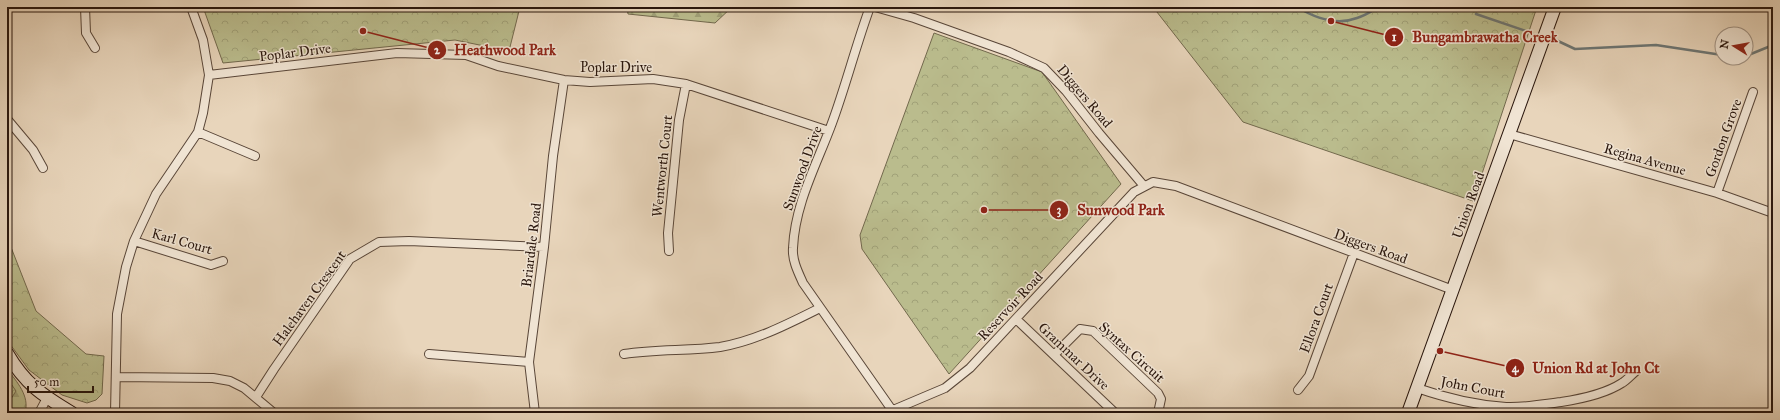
<svg xmlns="http://www.w3.org/2000/svg" width="1780" height="420" font-family="'IM FELL Great Primer',serif">
<style>
.forest{fill:url(#forest-firs);stroke:#72694d}
.park{fill:url(#park-crowns);stroke:#72694d}
.lines{fill:none;stroke-linecap:round;stroke-linejoin:round}
.stream{stroke:#6d7674;stroke-width:2.5}
.street-casing{stroke:#594638;stroke-width:10}
.secondary-casing{stroke:#29160d;stroke-width:14}
.street{stroke:#f0e4d3;stroke-width:8}
.secondary{stroke:#f0e4d3;stroke-width:12}
.labels{text-anchor:middle;stroke-width:3;stroke-linejoin:round;paint-order:stroke}
.street-label{font-size:14px;fill:#29160d;stroke:#f0e4d3}
.leader{fill:none;stroke:#8f2418;stroke-width:1.5}
.callout-dot{fill:#8f2418;stroke:#f0e4d3;stroke-width:1.5}
.mark-label{font-size:12px;text-anchor:middle;font-weight:bold;fill:#fff}
.callout-label{font-size:15px;text-anchor:middle;font-weight:bold;fill:#8f2418;stroke:#f0e4d3;stroke-width:3;stroke-linejoin:round;paint-order:stroke}
</style>
<defs>
<pattern id="forest-firs" width="22" height="20" patternUnits="userSpaceOnUse"><rect width="22" height="20" fill="#babc8d"/><path d="M5 1l3.5 6h-7zM16 11l3.5 6h-7z" fill="#a0a178"/></pattern>
<pattern id="park-crowns" width="20" height="18" patternUnits="userSpaceOnUse"><rect width="20" height="18" fill="#babc8d"/><path d="M2 6a3 3 0 1 1 6 0M12 15a3 3 0 1 1 6 0" fill="none" stroke="#a0a178"/></pattern>
</defs>
<rect width="100%" height="100%" fill="#e8d5bb"/>
<filter id="stains"><feTurbulence type="fractalNoise" baseFrequency=".005" numOctaves="4"/><feColorMatrix values="0 0 0 0 .2 0 0 0 0 .09 0 0 0 0 .02 0 0 0 .5 -.17"/></filter>
<radialGradient id="worn" r=".72"><stop offset=".6" stop-color="#630" stop-opacity="0"/><stop offset="1" stop-color="#630" stop-opacity=".3"/></radialGradient>
<path class="forest" d="M627,7H732L715,23L628,14Z
M7,369C17,382 30,396 25,413H7Z"/>
<path class="park" d="M203,7H520L509,51L455,40L223,63Z
M1153,7H1537L1473,201L1243,122Z
M934,33L1042,72L1121,184L949,374L862,249L860,235Z
M7,237L36,311L86,354L104,356L102,394L96,400L87,403L62,395L29,370L7,340Z
M7,378L16,391L7,405Z"/>
<g class="lines">
<path class="stream" d="M1297,7C1315,18 1336,26 1357,18C1364,16 1372,11 1379,7
M1476,14L1532,33
M1558,41L1575,49L1656,45L1722,55
M1746,56L1773,45"/>
<defs>
<path id="street" d="M85,7L86,33L95,48
M870,7C856,45 846,85 832,123C817,164 795,203 793,248C792,260 798,272 803,283L892,410
M875,7L914,18L1009,52L1044,68L1066,91L1099,133L1144,186
M209,75L397,53L466,55L498,66L564,80L590,82L653,79L686,84L829,131
M7,119L33,150L43,168
M198,132L255,156
M1509,134L1717,193L1773,213
M1717,193L1753,92
M134,241L211,265L223,261
M669,251L668,233L679,120L686,84
M1016,319L1115,413
M429,354L529,362
M624,354C656,349 688,351 720,347C755,341 788,324 820,308
M1054,355L1080,329L1093,331L1158,393L1161,399L1158,413
M117,377L213,378L230,381L244,388L274,413
M1417,388C1446,398 1476,405 1506,407C1524,408 1544,404 1561,402C1581,399 1605,394 1622,383C1627,380 1631,375 1636,371
M1298,390L1309,376L1354,253
M256,397L274,369L350,259L379,242L409,241L544,247
M39,413L47,398
M115,413L117,314L126,267L134,241L156,194L198,132L203,113L209,75L203,40L191,7
M535,413L529,362L544,247L553,156L564,80
M886,413L945,388L970,368L1134,192L1153,182L1176,186L1453,290"/>
<path id="secondary" d="M7,353C25,384 42,395 72,413
M1408,413L1555,7"/>
</defs>
<use href="#street" class="street-casing"/>
<use href="#secondary" class="secondary-casing"/>
<use href="#street" class="street"/>
<use href="#secondary" class="secondary"/>
</g>
<g class="labels">
<g class="street-label">
<text transform="translate(295 52) rotate(-7)" y="5">Poplar Drive</text>
<text x="616" y="72">Poplar Drive</text>
<text transform="translate(1085 96) rotate(50)" y="5">Diggers Road</text>
<text transform="translate(1723 138) rotate(-70)" y="5">Gordon Grove</text>
<text transform="translate(1645 159) rotate(16)" y="5">Regina Avenue</text>
<text transform="translate(662 166) rotate(-84)" y="5">Wentworth Court</text>
<text transform="translate(802 168) rotate(-70)" y="5">Sunwood Drive</text>
<text transform="translate(1468 205) rotate(-70)" y="5">Union Road</text>
<text transform="translate(182 241) rotate(16)" y="5">Karl Court</text>
<text transform="translate(531 245) rotate(-83)" y="5">Briardale Road</text>
<text transform="translate(1371 246) rotate(20)" y="5">Diggers Road</text>
<text transform="translate(309 298) rotate(-54)" y="5">Halehaven Crescent</text>
<text transform="translate(1010 306) rotate(-47)" y="5">Reservoir Road</text>
<text transform="translate(1316 318) rotate(-70)" y="5">Ellora Court</text>
<text transform="translate(1132 352) rotate(42)" y="5">Syntax Circuit</text>
<text transform="translate(1074 356) rotate(43)" y="5">Grammar Drive</text>
<text transform="translate(1473 387) rotate(11)" y="5">John Court</text>
</g>
</g>
<path class="leader" d="M1331 21L1394 37M363 31L437 50M984 210L1059 210M1440 351L1515 368"/>
<g class="callout-dot">
<circle cx="1331" cy="21" r="4"/>
<circle cx="363" cy="31" r="4"/>
<circle cx="984" cy="210" r="4"/>
<circle cx="1440" cy="351" r="4"/>
<circle cx="1394" cy="37" r="10"/>
<circle cx="437" cy="50" r="10"/>
<circle cx="1059" cy="210" r="10"/>
<circle cx="1515" cy="368" r="10"/>
</g>
<g class="mark-label">
<text x="1394" y="41">1</text>
<text x="437" y="54">2</text>
<text x="1059" y="214">3</text>
<text x="1515" y="372">4</text>
</g>
<g class="callout-label">
<text x="1485" y="42">Bungambrawatha Creek</text>
<text x="505" y="55">Heathwood Park</text>
<text x="1121" y="215">Sunwood Park</text>
<text x="1596" y="373">Union Rd at John Ct</text>
</g>
<rect width="1780" height="420" fill="none" stroke="#e8d5bb" stroke-width="24"/>
<rect x="8" y="8" width="1764" height="404" fill="none" stroke="#29160d" stroke-width="2"/>
<rect x="12" y="12" width="1756" height="396" fill="none" stroke="#29160d"/>
<g transform="translate(1734 46) rotate(281)"><circle r="19" fill="#f0e4d3" stroke="#a09284"/>
<path d="M0-3L7 15L0 10L-7 15Z" fill="#8f2418"/>
<text y="-6" font-size="11" font-weight="bold" text-anchor="middle" fill="#29160d">N</text>
</g>
<path d="M28 386v6h65v-6" fill="none" stroke="#29160d" stroke-width="2"/>
<text x="34" y="386" font-size="12" fill="#29160d" stroke="#f0e4d3" stroke-width="3" paint-order="stroke">50 m</text>
<rect width="100%" height="100%" filter="url(#stains)"/>
<rect width="100%" height="100%" fill="url(#worn)"/>
</svg>
